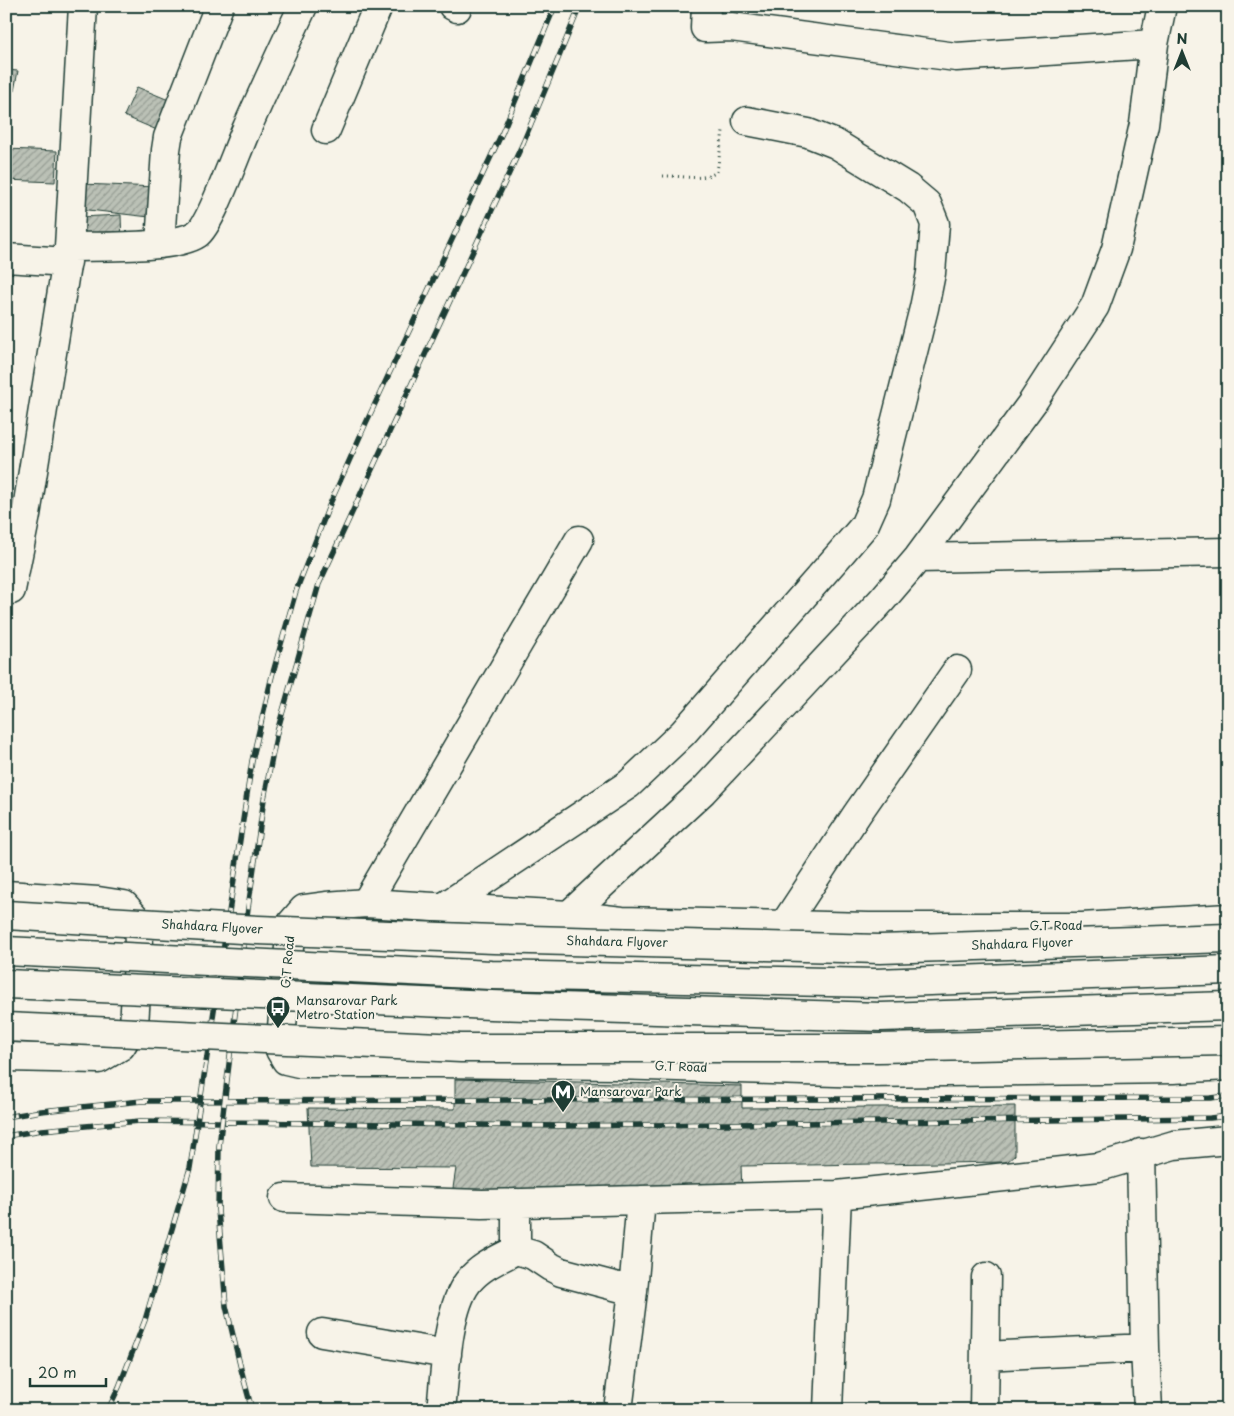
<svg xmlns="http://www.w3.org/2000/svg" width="1234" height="1416" font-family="'Playpen Sans',sans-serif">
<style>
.building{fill:url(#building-hatch);stroke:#1f3d34}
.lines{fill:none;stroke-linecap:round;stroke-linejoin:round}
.street-casing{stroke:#1f3d34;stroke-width:31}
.secondary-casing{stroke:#1f3d34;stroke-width:31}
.path{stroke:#1f3d34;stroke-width:3;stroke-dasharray:1 4;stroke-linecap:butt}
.street{stroke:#f7f3e8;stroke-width:28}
.secondary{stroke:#f7f3e8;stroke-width:28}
.rail-casing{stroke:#1f3d34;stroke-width:5.5}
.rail{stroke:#f7f3e8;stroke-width:4;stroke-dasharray:11;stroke-linecap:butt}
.primary-bridge-casing{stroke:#1f3d34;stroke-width:31;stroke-linecap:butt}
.highway-bridge-casing{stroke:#1f3d34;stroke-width:31;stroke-linecap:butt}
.primary-bridge{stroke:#f7f3e8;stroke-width:28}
.highway-bridge{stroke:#f7f3e8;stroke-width:28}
.labels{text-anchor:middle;stroke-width:4;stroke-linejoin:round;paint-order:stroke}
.street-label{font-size:12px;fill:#1f3d34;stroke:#f7f3e8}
.poi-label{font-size:12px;fill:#1f3d34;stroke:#f7f3e8;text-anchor:start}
</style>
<defs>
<pattern id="building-hatch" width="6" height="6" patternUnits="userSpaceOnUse" patternTransform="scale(1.25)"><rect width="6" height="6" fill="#bbc1b6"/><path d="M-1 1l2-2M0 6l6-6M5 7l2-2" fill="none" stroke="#979e95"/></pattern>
</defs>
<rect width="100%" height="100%" fill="#f7f3e8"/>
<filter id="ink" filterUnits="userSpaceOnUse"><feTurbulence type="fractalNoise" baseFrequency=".02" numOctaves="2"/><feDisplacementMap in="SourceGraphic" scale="10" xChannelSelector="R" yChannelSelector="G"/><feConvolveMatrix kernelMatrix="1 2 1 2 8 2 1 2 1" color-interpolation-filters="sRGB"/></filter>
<g filter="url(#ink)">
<path class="building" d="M6,70L18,71L14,91H6Z
M137,87L176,103L164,133L124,116Z
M6,149L57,151L55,182L6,180Z
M81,184L158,187V218L80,209Z
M121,215L122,243L81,244L80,217Z
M455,1079L742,1086V1108L1015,1106V1155L1007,1162L741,1166L742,1190L452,1195L456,1168L311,1167L308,1108L455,1109Z"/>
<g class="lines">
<defs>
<path id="street" d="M453,6L457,8
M706,6L705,28L731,27L956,57L1154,44
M326,130L378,6
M160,244L166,150L168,137L219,6
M69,247C98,246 175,249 197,234C211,225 238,147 247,128C265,87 284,47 303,6
M6,258L67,262
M918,558L1228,552
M6,589L11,590L26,515L69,247L83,6
M366,903L579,540
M444,907L629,784L683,733L840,554L864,526L876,499L924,308L931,273L935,224L927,204L908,188L836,144L808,133L747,121
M569,915L703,791L882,600L918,558L1032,403L1095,306L1116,249L1144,124L1154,44L1162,6
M784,925L857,814L957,670
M1141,1153L1145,1348L1148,1410
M284,1198L482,1204L837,1195L1099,1167L1174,1145L1228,1140
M516,1250L533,1255L551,1267L561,1272L633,1291
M322,1333L447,1354
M985,1356L1145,1348
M441,1410C445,1375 447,1309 468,1282C481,1266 499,1259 516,1250V1203
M618,1410L633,1291L641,1200
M828,1410L837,1195
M984,1410L986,1277"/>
<path id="secondary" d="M6,895L98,901L124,905L138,921L139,947L134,1025L121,1046L99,1059L6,1057
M1228,918L1082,927H869L622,921L569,915L366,903L326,906L304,909L291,924L280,1050L286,1060L299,1063H437L615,1065L867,1073L1173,1069L1228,1066"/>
</defs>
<use href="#street" class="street-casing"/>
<use href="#secondary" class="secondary-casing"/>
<path class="path" d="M663,176C681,175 701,182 717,172L723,131"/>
<use href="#street" class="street"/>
<use href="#secondary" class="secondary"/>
<defs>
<path id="rail" d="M6,1117L41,1111L142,1101L1210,1098L1228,1096
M6,1136L42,1130L140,1121L563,1126L1210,1118L1228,1116
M108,1410L119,1387L145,1320L190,1168L252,761L272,676L296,591L329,506L366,423L502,133L555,6
M252,1410L241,1369L226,1306L218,1210L219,1146L248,908L264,799L277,732L319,584L523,143L580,6"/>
</defs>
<use href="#rail" class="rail-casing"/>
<use href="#rail" class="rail"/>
<defs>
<path id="primary-bridge" d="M6,915L258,930L494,939L880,949L1228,938
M6,1027L461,1048H879L1228,1041"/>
<path id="highway-bridge" d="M6,951L491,975L876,983L1228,970
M6,984L491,1005L881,1017L1228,1006"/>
</defs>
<use href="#primary-bridge" class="primary-bridge-casing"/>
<use href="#highway-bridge" class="highway-bridge-casing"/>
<use href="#primary-bridge" class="primary-bridge"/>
<use href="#highway-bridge" class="highway-bridge"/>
</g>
</g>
<defs>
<symbol id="bus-pin" viewBox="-11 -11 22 30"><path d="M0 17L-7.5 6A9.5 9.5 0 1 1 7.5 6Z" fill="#1f3d34" stroke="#f7f3e8"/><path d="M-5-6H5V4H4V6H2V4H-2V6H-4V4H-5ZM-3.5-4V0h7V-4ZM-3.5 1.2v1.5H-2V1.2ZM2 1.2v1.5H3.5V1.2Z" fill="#fff"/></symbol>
<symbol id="metro-pin" viewBox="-11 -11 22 30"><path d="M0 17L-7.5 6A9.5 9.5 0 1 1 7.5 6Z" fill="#1f3d34" stroke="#f7f3e8"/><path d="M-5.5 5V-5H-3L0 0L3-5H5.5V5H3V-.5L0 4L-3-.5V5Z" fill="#fff"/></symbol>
</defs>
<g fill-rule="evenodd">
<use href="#bus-pin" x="264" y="994" width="28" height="38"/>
<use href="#metro-pin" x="549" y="1078" width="28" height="38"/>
</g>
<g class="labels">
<g class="street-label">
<text x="1056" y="930">G.T Road</text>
<text transform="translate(212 927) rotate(3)" y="4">Shahdara Flyover</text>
<text transform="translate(617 942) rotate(1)" y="4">Shahdara Flyover</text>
<text transform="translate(1022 944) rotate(-2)" y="4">Shahdara Flyover</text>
<text transform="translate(288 962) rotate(-85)" y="4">G.T Road</text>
<text transform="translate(681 1067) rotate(2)" y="4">G.T Road</text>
</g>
<g class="poi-label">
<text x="296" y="1005">Mansarovar Park<tspan x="296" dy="14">Metro Station</tspan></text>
<text x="580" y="1096">Mansarovar Park</text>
</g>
</g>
<rect width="1234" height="1416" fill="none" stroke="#f7f3e8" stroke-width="25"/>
<rect x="12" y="12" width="1209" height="1391" fill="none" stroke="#1f3d34" stroke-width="2" filter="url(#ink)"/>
<g transform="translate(1182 52)" stroke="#f7f3e8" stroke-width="4" paint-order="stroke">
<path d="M0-4L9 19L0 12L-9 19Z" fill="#1f3d34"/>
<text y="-8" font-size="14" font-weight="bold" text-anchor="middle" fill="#1f3d34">N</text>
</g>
<path d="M30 1378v8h76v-8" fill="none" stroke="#1f3d34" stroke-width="2.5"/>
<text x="38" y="1378" font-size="15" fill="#1f3d34" stroke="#f7f3e8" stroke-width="4" paint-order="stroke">20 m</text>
</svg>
